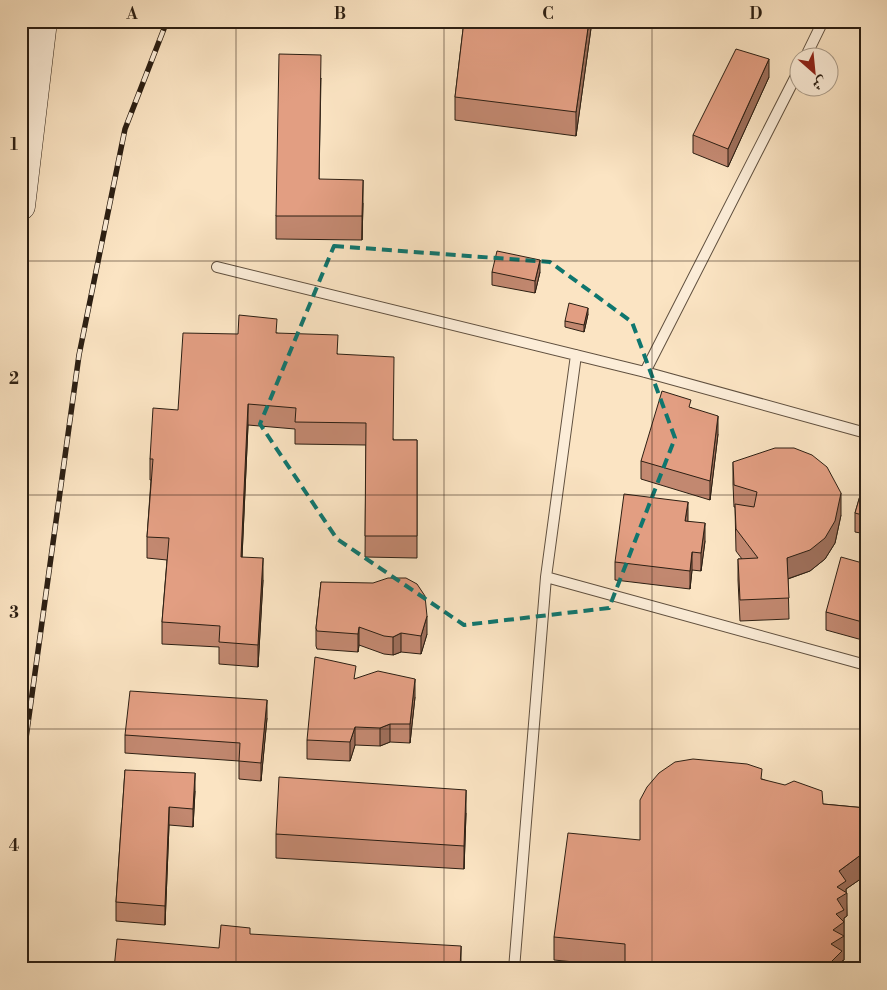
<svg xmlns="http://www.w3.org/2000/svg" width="887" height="990" font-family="'Libre Bodoni',Amiri,serif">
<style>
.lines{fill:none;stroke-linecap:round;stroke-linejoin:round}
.lane-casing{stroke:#60503f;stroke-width:12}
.secondary-casing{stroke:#2c1f13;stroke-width:29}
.lane{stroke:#fcedd8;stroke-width:10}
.secondary{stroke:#fcedd8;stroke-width:28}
.rail-casing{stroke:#2c1f13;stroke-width:5.5}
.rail{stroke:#fcedd8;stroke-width:4;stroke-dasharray:11;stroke-linecap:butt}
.wall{fill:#c28870;stroke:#2c1f13}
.shaded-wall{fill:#9e6f5b;stroke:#2c1f13}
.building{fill:#e29e82;stroke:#2c1f13}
.marked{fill:none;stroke:#0f766e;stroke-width:4;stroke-dasharray:10 6;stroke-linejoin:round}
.grid{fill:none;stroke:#2c1f13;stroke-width:1;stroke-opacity:0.55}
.neatline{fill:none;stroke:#2c1f13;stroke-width:2}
.grid-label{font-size:16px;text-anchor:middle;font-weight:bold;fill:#2c1f13}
</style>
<rect width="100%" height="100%" fill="#fbe4c3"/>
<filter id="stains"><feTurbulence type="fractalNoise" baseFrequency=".004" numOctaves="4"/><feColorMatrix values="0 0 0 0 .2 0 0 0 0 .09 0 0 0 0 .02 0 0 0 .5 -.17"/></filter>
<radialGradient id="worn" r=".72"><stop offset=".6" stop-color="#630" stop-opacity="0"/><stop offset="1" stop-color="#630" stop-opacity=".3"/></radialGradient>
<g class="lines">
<defs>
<path id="lane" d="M805,58L823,21
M217,267L645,372L866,433
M645,372L800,68
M546,577L866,665
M514,969L546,577L576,355"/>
<path id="secondary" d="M21,206L43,21"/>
</defs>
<use href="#lane" class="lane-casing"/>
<use href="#secondary" class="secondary-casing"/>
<use href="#lane" class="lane"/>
<use href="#secondary" class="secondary"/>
<defs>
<path id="rail" d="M21,774L79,355L125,129L167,21"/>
</defs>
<use href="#rail" class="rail-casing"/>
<use href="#rail" class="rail"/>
</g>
<path class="wall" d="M464,21H592L576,136L455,120V97Z
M769,77L728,167L693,153V135Z
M321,78L319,179L363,203L362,240L276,239V216Z
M492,272H540L535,293L492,285Z
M588,314L584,332L565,327V321Z
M277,333L338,354L394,440H417V558L365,557L366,445L295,444V429L248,425L242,557L263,580L258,667L219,664V647L162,644V622L167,560L147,558V537L151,480H150V459L178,410L238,334Z
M691,407L718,434L710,500L641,479V461Z
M733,462L841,515L835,543L825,559L810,571L788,579L789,619L740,621L738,580V559H742L736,551L735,507H734L733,484Z
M866,475V534L855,532V513Z
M688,521L705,541L701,571L692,570L690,589L615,580V562Z
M866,564V641L826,630V612Z
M321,582L427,634L421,654L401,652L393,655L384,654L359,645L358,652L317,649L316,646V628Z
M415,697L410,743L390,742L380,746L355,745L350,761L307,759V740Z
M267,718L261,781L239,779V761L125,753V735Z
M125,770L195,791L193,827L169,825L165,925L116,921V902Z
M762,779L823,804L866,808V878H862L846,889L847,916L844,918V960L842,961V969L625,967L554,960V937L640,840Z
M466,813L464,869L276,858V834Z"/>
<path class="shaded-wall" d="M589,21H592L576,136V112Z
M769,59V77L728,167V149Z
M363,180V203L362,240V216Z
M540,260V272L535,293V281Z
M588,308V314L584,332V325Z
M248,404V425L241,579V557Z
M718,416V434L710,500V481Z
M841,493V515L835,543L825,559L810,571L787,579V558Z
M688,502V520L685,539V521Z
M705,523V541L701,571V553Z
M692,552V570L690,589V571Z
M263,558V580L258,667V645Z
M427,616V634L421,654V636Z
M359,627V645L358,652V634Z
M401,633V652L393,655V637Z
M415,679V697L410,743V724Z
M267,700V718L261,781V763Z
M390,724V742L380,746V728Z
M355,727V745L350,761V742Z
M195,773V791L193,827V809Z
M466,790V813L464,869V846Z
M169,807V825L165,925V906Z
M862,854V878L846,889V893H847V916L844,918V960L842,961V969H816L831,944L837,887L839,871Z
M461,946V969H460Z"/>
<path class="building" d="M464,21H589L576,112L455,97Z
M736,49L769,59L728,149L693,135Z
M279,54L321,55L319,179L363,180L362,216H276Z
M497,251L540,260L535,281L492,272Z
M569,303L588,308L584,325L565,321Z
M239,315L277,319L276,333L338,335L337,354L394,357L393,440H417V536H365L366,423L295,422L296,408L248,404L241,557L263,558L258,645L219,642L220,626L162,622L169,538L147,537L153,459H150L153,408L178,410L183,333L238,334Z
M662,391L691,400L689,407L718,416L710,481L641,461Z
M775,448H794L812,455L827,467L841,493L835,521L825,538L810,550L787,558L789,598L740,600L738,559L758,558L736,529L735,504L754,507L757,492L734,485L733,462Z
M866,475V516L855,513Z
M624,494L688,502L685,521L705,523L701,553L692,552L690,571L615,562Z
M841,557L866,564V623L826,612Z
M388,578H406L417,584L425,596L427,616L421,636L401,633L393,637L384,636L359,627L358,634L317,631L316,628L321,582L373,583Z
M315,657L356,666L354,679L378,671L415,679L410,724H390L380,728L355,727L350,742L307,740Z
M130,691L267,700L261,763L239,761L240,743L125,735Z
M693,759L747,764L762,769L761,779L785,785L794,781L822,791L823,804L866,808V855L862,854L839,871L846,881L837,887L847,893L837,899L844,910L836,914L844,922L833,930L844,936L831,944L842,951L828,965L817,967L816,969H625V944L554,937L568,833L640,840V800L647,787L659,773L675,762Z
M125,770L195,773L193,809L169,807L165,906L116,902Z
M279,777L466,790L464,846L276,834Z
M221,925L250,928V934L461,946L460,969H114L117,939L219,948Z"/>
<path class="marked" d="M334,246L550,262L632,322L675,438L609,608L464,625L337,539L260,424Z"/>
<path class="grid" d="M236,21V969M444,21V969M652,21V969M21,261H866M21,495H866M21,729H866"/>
<rect width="887" height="990" fill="none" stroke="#fbe4c3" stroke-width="55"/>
<g transform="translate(814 72) rotate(153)"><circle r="24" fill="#fcedd8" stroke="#a99b89"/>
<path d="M0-4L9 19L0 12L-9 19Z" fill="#8f2418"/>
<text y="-8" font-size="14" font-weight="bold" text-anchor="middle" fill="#2c1f13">ش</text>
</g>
<rect x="28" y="28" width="832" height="934" class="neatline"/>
<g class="grid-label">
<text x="132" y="19">A</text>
<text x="340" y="19">B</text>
<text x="548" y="19">C</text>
<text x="756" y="19">D</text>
<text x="14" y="150">1</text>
<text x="14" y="384">2</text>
<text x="14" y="618">3</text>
<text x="14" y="851">4</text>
</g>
<rect width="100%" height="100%" filter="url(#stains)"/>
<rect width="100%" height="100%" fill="url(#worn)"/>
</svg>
